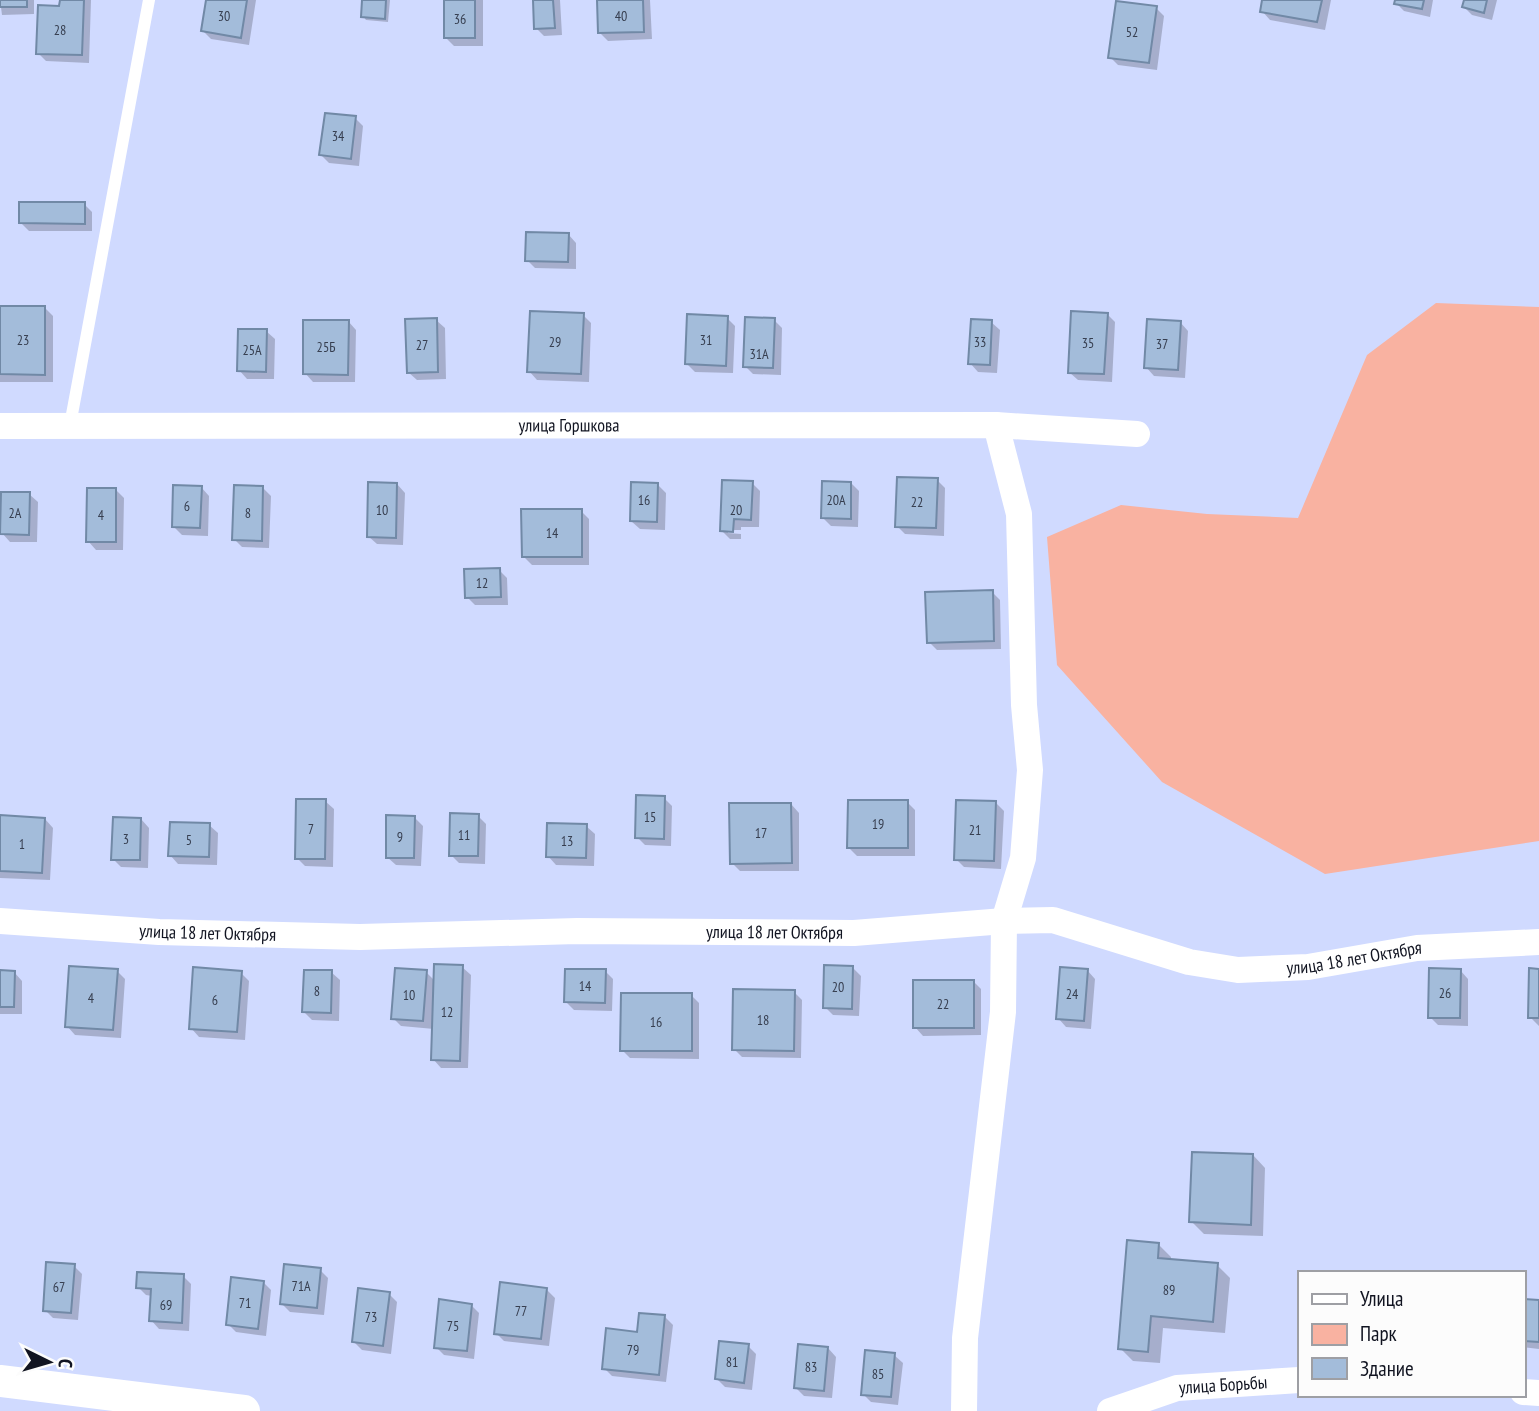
<svg xmlns="http://www.w3.org/2000/svg" width="1539" height="1411" font-family="'PT Sans Narrow',sans-serif">
<style>
.green{fill:#f9b2a1}
.shadow{fill:#0003}
.building{fill:#a3bcda;stroke:#7189a6;stroke-width:2}
.lines{fill:none;stroke-linecap:round;stroke-linejoin:round}
.service{stroke:#fff;stroke-width:12}
.minor{stroke:#fff;stroke-width:26}
.tertiary{stroke:#fff;stroke-width:32}
.labels{text-anchor:middle;stroke-width:7;stroke-linejoin:round;paint-order:stroke}
.number-label{font-size:14px;fill:#363e4f}
.street-label{font-size:18px;fill:#111421;stroke:#fcfcfc}
</style>
<rect width="100%" height="100%" fill="#d0daff"/>
<path class="green" d="M1436,303L1539,307V841L1325,874L1162,782L1057,665L1047,537L1121,505L1207,514L1298,518L1367,355Z"/>
<path class="shadow" d="M0,0H34V14L2,15Z
M61,0H91L89,63L46,61L38,53L61,7Z
M208,0H256L249,45L211,39L203,31Z
M364,0H390L388,22L366,20L363,16Z
M446,0H483V46H454L446,38Z
M534,0H560L562,35L544,36L536,28Z
M599,0H650L652,39L608,41L600,33Z
M1264,0H1331L1325,30L1270,20L1262,11Z
M1397,0H1433L1430,17L1404,11L1396,3Z
M1466,0H1497L1492,20L1472,15L1464,7Z
M1156,8L1164,16L1157,70L1118,65L1110,57Z
M355,118L363,126L359,166L329,163L321,155Z
M84,204L92,212V231H29L21,223Z
M568,234L576,243V269L535,268L527,260Z
M0,308H45L53,316V382H0Z
M1107,314L1115,322L1112,382L1078,380L1069,372Z
M583,315L591,323L589,382L537,380L529,371Z
M727,318L735,326L733,373L695,372L687,364Z
M436,320L445,328L446,379L417,380L408,372Z
M774,320L782,328L781,375L753,374L745,366Z
M348,321L356,330L355,382H313L305,373Z
M991,322L1000,330L997,373L978,372L970,363Z
M1180,322L1188,331L1185,378L1154,376L1146,367Z
M266,331L275,339L274,379H247L239,370Z
M937,480L945,488L944,536L905,534L897,526Z
M752,483L760,491L759,527H741V530H728V533L741,534V539H730L722,531Z
M851,483L859,491L858,527L831,526L823,518Z
M397,484L405,493L403,545L377,544L368,536Z
M657,484L666,493L665,530L640,529L631,521Z
M201,487L209,496L208,536L182,535L174,527Z
M262,487L271,496L269,548L242,547L234,539Z
M116,490L124,498L123,550H96L88,541Z
M29,494L38,502L37,542H10L2,533Z
M581,511L589,519V565H532L524,557Z
M499,570L507,578L508,605H475L467,597Z
M992,592L1000,600L1001,649L937,650L929,642Z
M664,798L672,806L671,846L645,845L637,837Z
M325,801L334,809L333,867L305,866L297,858Z
M907,802L915,810V856H857L849,848Z
M996,803L1004,811L1001,869L964,867L956,859Z
M791,804L799,813V871H740L732,863Z
M478,816L486,824L485,864L459,863L451,855Z
M0,817L45,819L53,828L50,880L0,878Z
M414,817L423,826L421,866L396,865L387,857Z
M141,819L149,828L148,868L121,867L113,859Z
M209,825L218,833L217,865L178,864L170,855Z
M586,826L595,834L594,866L556,865L548,856Z
M462,967L471,975L468,1068H441L433,1059L434,1029L401,1026L393,1018L426,972L435,981Z
M852,967L861,976L859,1016L833,1015L825,1007Z
M1087,970L1095,979L1091,1029L1066,1027L1058,1018Z
M1460,970L1468,979V1026L1438,1025L1430,1017Z
M1539,970V1026L1530,1017Z
M117,971L125,979L121,1038L75,1035L67,1026Z
M605,971L613,979L612,1011L574,1010L566,1002Z
M0,972H14L22,981V1014H0Z
M331,972L340,980L339,1021L312,1020L304,1012Z
M241,973L249,981L245,1040L199,1037L191,1028Z
M973,981L981,989V1035L923,1036L915,1027Z
M794,992L802,1000L801,1058L742,1057L734,1049Z
M691,995L699,1003V1059L630,1058L622,1050Z
M1253,1155L1265,1168L1263,1236L1204,1234L1191,1221Z
M1159,1245L1171,1257V1261L1217,1265L1230,1278L1225,1333L1163,1328L1160,1363L1133,1361L1120,1348Z
M74,1266L82,1274L78,1320L53,1318L45,1310Z
M320,1270L328,1278L324,1315L290,1312L282,1304Z
M183,1276L191,1284L189,1331L159,1329L151,1320L152,1296L146,1295L138,1287Z
M263,1282L271,1290L266,1336L236,1332L228,1324Z
M546,1289L555,1298L549,1346L504,1341L496,1333Z
M389,1294L397,1302L391,1354L362,1350L353,1341Z
M1523,1301H1539V1349L1523,1347Z
M471,1305L479,1313L474,1359L444,1355L436,1347Z
M665,1317L673,1325L666,1382L612,1376L604,1368L638,1334Z
M748,1346L756,1354L752,1390L725,1387L717,1379Z
M828,1348L836,1357L832,1398L804,1396L796,1388Z
M894,1355L903,1363L898,1405L871,1402L863,1394Z"/>
<path class="building" d="M0,0H27V7H0Z
M60,0H84L82,55L36,54L38,5L59,6Z
M206,0H247L241,38L201,31Z
M362,0H386L385,19L361,17Z
M444,0H475V38H444Z
M533,0H553L555,28L534,29Z
M597,0H643L644,32L598,33Z
M1262,0H1322L1317,22L1260,12Z
M1395,0H1424L1422,9L1394,4Z
M1464,0H1487L1484,13L1462,7Z
M1116,1L1157,6L1149,63L1108,58Z
M325,113L356,116L351,159L319,155Z
M19,202H85V224L19,223Z
M526,232L569,233L568,262L525,261Z
M0,306H45V375L0,374Z
M530,311L584,313L581,374L527,372Z
M1071,311L1108,313L1104,374L1068,373Z
M687,314L728,316L726,366L685,364Z
M745,317L775,318L773,368L743,367Z
M437,318L438,372L407,373L405,319Z
M971,319L992,320L990,365L968,364Z
M1147,319L1181,321L1178,370L1144,368Z
M303,320H349L348,375L303,374Z
M238,329H267L266,372L237,371Z
M897,477L938,478L936,528L895,527Z
M722,480L753,481L751,520L734,519L733,532L720,531Z
M822,481L851,482V519L821,518Z
M368,482L397,483L396,538L367,537Z
M631,482L658,483L657,522L630,521Z
M173,485L202,486L200,528L172,527Z
M234,485L263,486L262,541L232,540Z
M87,488H116V542H86Z
M1,492H30L29,535L0,534Z
M521,509H582V557H522Z
M500,568L501,597L465,598L464,569Z
M993,590L994,641L927,643L925,592Z
M636,795L665,796L664,839L635,838Z
M296,799H326L325,859H295Z
M848,800H908V848H847Z
M956,800L996,801L994,861L954,860Z
M729,803H791L792,863L730,864Z
M450,813L479,814L478,856H449Z
M0,815L45,818L42,873L0,871Z
M386,815L415,816L414,858H386Z
M113,817L141,818L140,860H111Z
M170,822L210,823L209,857L168,856Z
M547,823L587,824L586,858L546,857Z
M434,964L463,965L460,1061L431,1060Z
M824,965L853,966L852,1009L823,1008Z
M69,966L118,969L113,1030L65,1027Z
M193,967L242,971L237,1032L189,1029Z
M1060,967L1088,969L1084,1021L1056,1019Z
M395,968L427,970L423,1021L391,1019Z
M1429,968L1461,969L1460,1018H1428Z
M1529,968L1539,969V1018H1528Z
M565,969H606L605,1003L564,1002Z
M0,970L15,971L14,1007H0Z
M304,970H332L331,1013L302,1012Z
M913,980H974V1028H913Z
M733,989L795,990L794,1051L732,1050Z
M621,993H692V1051H620Z
M1192,1152L1253,1154L1251,1225L1189,1222Z
M1127,1240L1159,1243L1158,1258L1218,1263L1213,1322L1151,1316L1148,1352L1118,1349Z
M46,1262L75,1264L71,1313L43,1311Z
M284,1264L321,1268L317,1308L280,1304Z
M137,1272L184,1274L182,1323L149,1321L151,1289L136,1288Z
M231,1277L264,1281L258,1329L226,1325Z
M500,1282L547,1288L541,1339L494,1334Z
M358,1288L390,1292L383,1346L352,1342Z
M439,1299L472,1304L467,1351L434,1348Z
M1523,1299L1539,1300V1342L1523,1341Z
M639,1313L665,1315L659,1375L602,1369L606,1328L637,1332Z
M719,1341L749,1344L744,1383L715,1379Z
M798,1344L828,1347L824,1391L794,1388Z
M865,1350L895,1353L891,1397L861,1395Z"/>
<g class="lines">
<path class="service" d="M70,425L149,0"/>
<g class="minor">
<path id="s1" d="M0,426L996,425L1137,434"/>
<path id="s2" d="M0,921L159,932L360,937L577,931L854,933L1004,921L1053,920L1189,962L1238,970L1308,967L1417,948L1539,942"/>
<path d="M1523,1392L1539,1393"/>
<path d="M964,1411L965,1338L1003,1012L1004,921L1023,858L1030,770L1024,705L1019,514L996,425"/>
<path id="s3" d="M1110,1411L1177,1388L1299,1380"/>
</g>
<path class="tertiary" d="M0,1381L244,1411"/>
</g>
<g class="labels">
<g class="number-label">
<text x="224" y="21">30</text>
<text x="621" y="21">40</text>
<text x="460" y="24">36</text>
<text x="60" y="35">28</text>
<text x="1132" y="37">52</text>
<text x="338" y="141">34</text>
<text x="23" y="345">23</text>
<text x="706" y="345">31</text>
<text x="555" y="347">29</text>
<text x="980" y="347">33</text>
<text x="1088" y="348">35</text>
<text x="1162" y="349">37</text>
<text x="422" y="350">27</text>
<text x="326" y="352">25Б</text>
<text x="252" y="355">25А</text>
<text x="759" y="359">31А</text>
<text x="644" y="505">16</text>
<text x="836" y="505">20А</text>
<text x="917" y="507">22</text>
<text x="187" y="511">6</text>
<text x="382" y="515">10</text>
<text x="736" y="515">20</text>
<text x="15" y="518">2А</text>
<text x="248" y="518">8</text>
<text x="101" y="520">4</text>
<text x="552" y="538">14</text>
<text x="482" y="588">12</text>
<text x="650" y="822">15</text>
<text x="878" y="829">19</text>
<text x="311" y="834">7</text>
<text x="975" y="835">21</text>
<text x="761" y="838">17</text>
<text x="464" y="840">11</text>
<text x="400" y="842">9</text>
<text x="126" y="844">3</text>
<text x="189" y="845">5</text>
<text x="567" y="846">13</text>
<text x="22" y="849">1</text>
<text x="585" y="991">14</text>
<text x="838" y="992">20</text>
<text x="317" y="996">8</text>
<text x="1445" y="998">26</text>
<text x="1072" y="999">24</text>
<text x="409" y="1000">10</text>
<text x="91" y="1003">4</text>
<text x="215" y="1005">6</text>
<text x="943" y="1009">22</text>
<text x="447" y="1017">12</text>
<text x="763" y="1025">18</text>
<text x="656" y="1027">16</text>
<text x="301" y="1291">71А</text>
<text x="59" y="1292">67</text>
<text x="1169" y="1295">89</text>
<text x="245" y="1308">71</text>
<text x="166" y="1310">69</text>
<text x="521" y="1316">77</text>
<text x="371" y="1322">73</text>
<text x="453" y="1331">75</text>
<text x="633" y="1355">79</text>
<text x="732" y="1367">81</text>
<text x="811" y="1372">83</text>
<text x="878" y="1379">85</text>
</g>
<g class="street-label">
<text dy="6" stroke="none"><textPath href="#s1" startOffset="569">улица Горшкова</textPath></text>
<text dy="6" stroke="none"><textPath href="#s2" startOffset="208">улица 18 лет Октября</textPath></text>
<text dy="6" stroke="none"><textPath href="#s2" startOffset="775">улица 18 лет Октября</textPath></text>
<text dy="6" stroke="none"><textPath href="#s2" startOffset="1363">улица 18 лет Октября</textPath></text>
<text dy="6" stroke="none"><textPath href="#s3" startOffset="117">улица Борьбы</textPath></text>
</g>
</g>
<rect x="1298" y="1271" width="228" height="126" fill="#fcfcfc" stroke="#9e9fa4" stroke-width="2"/>
<rect x="1312" y="1294" width="35" height="10" fill="#ffffff" stroke="#9e9fa4" stroke-width="2"/>
<text x="1360" y="1306" font-size="21" fill="#111421">Улица</text>
<rect x="1312" y="1324" width="35" height="21" fill="#f9b2a1" stroke="#9e9fa4" stroke-width="2"/>
<text x="1360" y="1341" font-size="21" fill="#111421">Парк</text>
<rect x="1312" y="1358" width="35" height="21" fill="#a3bcda" stroke="#9e9fa4" stroke-width="2"/>
<text x="1360" y="1376" font-size="21" fill="#111421">Здание</text>
<g transform="translate(49 1362) rotate(95)" stroke="#fcfcfc" stroke-width="5" paint-order="stroke">
<path d="M0-5L12 26L0 18L-12 26Z" fill="#111421"/>
<text y="-10" font-size="19" font-weight="bold" text-anchor="middle" fill="#111421">С</text>
</g>
</svg>
